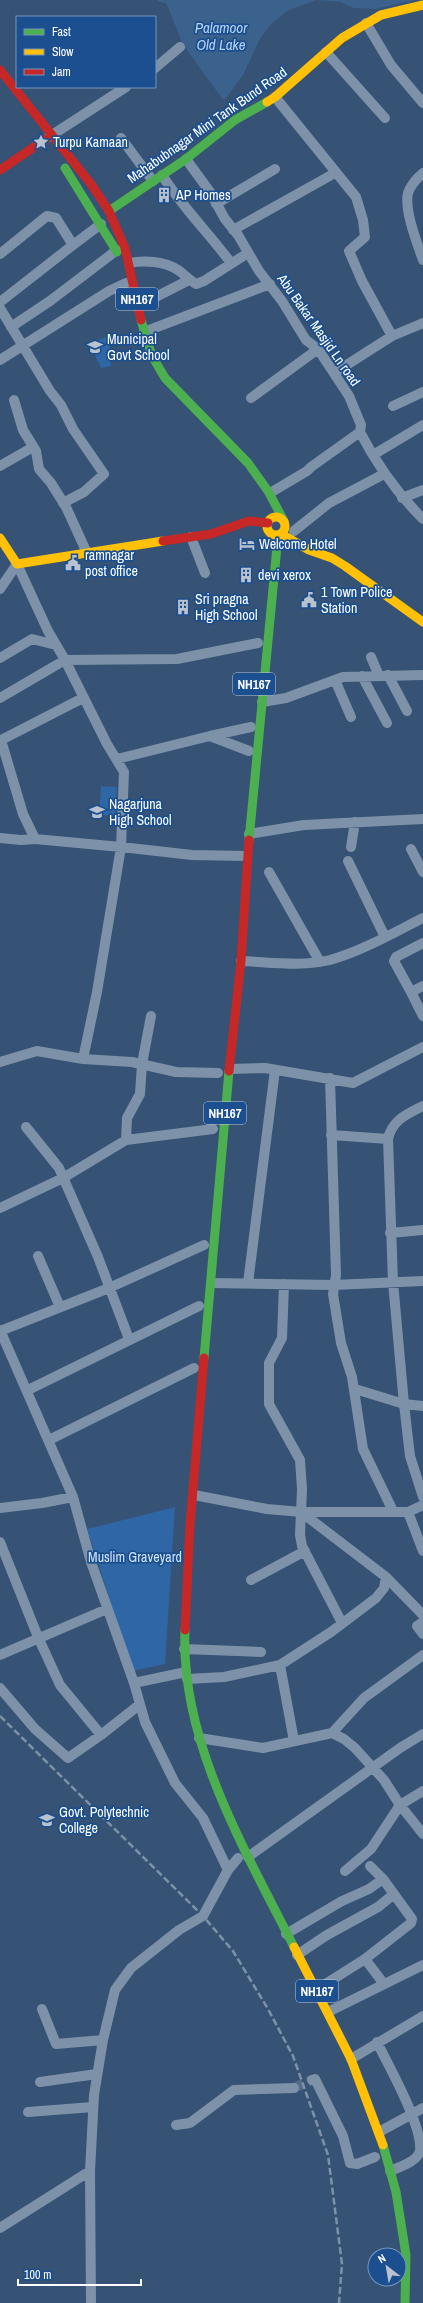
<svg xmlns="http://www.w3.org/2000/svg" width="423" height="2303" font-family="'Archivo Narrow',sans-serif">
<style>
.green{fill:#2f66a5}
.water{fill:#3b618d}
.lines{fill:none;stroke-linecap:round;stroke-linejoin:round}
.stream{stroke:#3b618d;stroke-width:2.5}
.street-tunnel{stroke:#546c89;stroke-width:10;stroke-dasharray:10 5;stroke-linecap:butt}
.street{stroke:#7d92a8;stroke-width:10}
.fast{stroke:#4caf50;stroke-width:9}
.slow{stroke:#ffc107;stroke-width:9}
.jam{stroke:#c62828;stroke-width:9}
.rail{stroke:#7e92a7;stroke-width:2.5;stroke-dasharray:7 3;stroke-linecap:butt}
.labels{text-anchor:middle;stroke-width:3.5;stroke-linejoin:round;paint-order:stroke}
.shield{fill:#1b4f8f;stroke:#bbcadd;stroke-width:1}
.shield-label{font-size:13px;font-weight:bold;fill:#fff}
.street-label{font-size:14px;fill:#fff;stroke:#1b4f8f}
.poi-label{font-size:14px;fill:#fff;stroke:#1b4f8f;text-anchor:start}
.park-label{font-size:14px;fill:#cfe3fa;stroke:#1b4f8f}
.water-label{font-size:15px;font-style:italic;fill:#b5d3f5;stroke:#1b4f8f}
</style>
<rect width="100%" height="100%" fill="#365274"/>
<path class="green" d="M109,336L111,366L101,368L89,343Z
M101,786L117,787L115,816L99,815Z
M175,1507L165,1664L133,1671L87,1529Z"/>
<path class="water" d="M165,0H415L375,9L354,8L340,2L317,0L289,10L270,25L260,39L243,75L224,101L183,45Z"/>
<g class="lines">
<path class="stream" d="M159,0L166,2"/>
<path class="street-tunnel" d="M294,2088L312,2080"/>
<path class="street" d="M366,23L391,65L423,103
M326,52L385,118
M155,68L180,47
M275,97L356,197L363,220L365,237L349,251L362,281L392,336L334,373
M49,137L126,87
M121,138L153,181
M186,159L210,192L225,219L238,235L259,271L282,301L306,340L318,349L349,396L361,425L360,432C377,465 397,493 423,519
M423,173C417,178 411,184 408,193C404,210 417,243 423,260
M162,175C182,207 209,233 231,263
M216,204L275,169
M233,230L335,173
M0,254L47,216L56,218L73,245L101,224
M129,263C144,260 164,261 178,270C184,274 189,280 196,284L204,281L248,253
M137,301L146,302L189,280
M0,302L73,245
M0,308L50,391L61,405L73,429L104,474L84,492L63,503
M11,327L50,301L117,250
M144,332L270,284
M392,336L423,323
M0,360L109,291L126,283
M251,398L318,349
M14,400L23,430L36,451L39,469L51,483L66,507L87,553
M393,406L423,392
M373,455L423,425
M0,466L33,447
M270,493L307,471L311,467L360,432
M402,498L423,490
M294,531L329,503L384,474
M191,537L205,573
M17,564L48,631L65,660L107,744L124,772L121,847L192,855L247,856
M0,589L17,564
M371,657L379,676
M0,658L32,639L56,645
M388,675L407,711
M362,676L387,723
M335,680L351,717
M0,698L65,660L177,659L258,643
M262,702L286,698L343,677L423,675
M210,736L251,727
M117,759L210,736L249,751
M249,834L304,825L423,819
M0,838L21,840L35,839L23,814L1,740L83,698
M35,839L121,847L97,992L83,1059
M351,847L355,822
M411,849L423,872
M348,861L385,937
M269,872L320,962
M241,961C269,962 302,967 330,960C362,951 393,933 423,918
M423,986L411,992L423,1016
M411,992L394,961L396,957L423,943
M0,1062L37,1051L83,1059L132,1062L176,1072L218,1073
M230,1069L265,1068L353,1083L423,1047
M330,1078L336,1275L333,1294L341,1343L352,1377L363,1449L393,1511
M26,1127L59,1168L98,1257L129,1339
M331,1135L388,1139L393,1282L404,1404L410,1456L423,1497
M388,1139C392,1120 407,1114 423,1106
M126,1140L127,1118L140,1094L142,1064L151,1016
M0,1208L63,1178L126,1140L213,1129
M390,1233L423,1230
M38,1256L60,1307
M211,1283L334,1285L423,1281
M248,1283L275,1070
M284,1284L282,1338L269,1363V1404L300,1460L302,1489L301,1512H408L423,1505
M0,1330L73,1497L91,1562L134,1683L145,1722L175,1783L203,1818L228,1870
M0,1331L109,1288L204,1245
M355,1389L404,1404L423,1406
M28,1390L199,1306
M49,1440L194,1368
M0,1508L42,1503L73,1497
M301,1512L300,1535L302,1546L342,1623
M408,1512L423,1551
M0,1542L38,1637L60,1685L101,1735
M386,1577L423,1615
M251,1580L305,1551
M423,1622L417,1626L423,1634
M184,1649L261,1652
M0,1655L107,1609
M280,1665L294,1741
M187,1679L224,1677L280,1665L331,1632L376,1598L384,1588L386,1577L301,1512L267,1509L194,1495
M134,1683L186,1672
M0,1688L35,1729L68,1758L101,1735L139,1705
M332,1733L364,1698L423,1655
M199,1738L263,1748L332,1733L344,1739L355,1748L384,1780L400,1805L423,1834
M248,1857L400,1748L423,1734
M345,1871L371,1849L400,1805L423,1791
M286,1934L342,1901L369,1889L383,1879
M297,1955L327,1935L378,1907L394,1894
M365,1959L411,1923L412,1919L383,1879L370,1866
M316,1990L365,1959L384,1984
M42,2009L56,2044L103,2040
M328,2012L423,1965
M377,2042C388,2065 423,2126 420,2151C417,2162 399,2167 390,2171
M351,2059L423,2016
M312,2080L315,2079L343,2136L350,2163L357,2164L375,2157
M40,2082L97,2074
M28,2112L93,2107
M176,2125L190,2123L234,2090L294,2088
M379,2132L423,2108
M90,2171L91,2303
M0,2228L90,2171L94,2095L103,2040L115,1990L131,1968L179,1930L203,1916L228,1870L238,1858"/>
<path class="fast" d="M65,168L117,252
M109,211L186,159L235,120L267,102
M141,320L152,356L165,378L248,463L268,491L284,521
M249,840L278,536
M204,1358L229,1071
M185,1630C180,1741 245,1850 294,1947
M383,2145L396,2192L406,2255L405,2303"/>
<path class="slow" d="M267,102L275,97L342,38L381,15L423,5
M267 526a9 9 0 1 1 18 0a9 9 0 1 1-18 0Z
M281,534L309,550L332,558L345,566L423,622
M0,538L17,564L163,541
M294,1947L351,2059L383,2145"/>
<path class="jam" d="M0,70L91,184L109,211L125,248L141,320
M0,170L46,139
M163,541L211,534L249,521L268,523
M229,1071L241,961L249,840
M185,1630L190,1525L204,1358"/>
<path class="rail" d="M0,1716L203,1916L233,1951L268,2009L293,2056L328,2155L342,2264L339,2303"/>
</g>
<defs>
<symbol id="sight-bare" viewBox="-9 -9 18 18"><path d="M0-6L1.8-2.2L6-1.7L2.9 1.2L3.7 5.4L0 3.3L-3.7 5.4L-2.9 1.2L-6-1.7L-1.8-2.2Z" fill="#b9c2ce" stroke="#1b4f8f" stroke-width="2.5" paint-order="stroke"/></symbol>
<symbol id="building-bare" viewBox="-9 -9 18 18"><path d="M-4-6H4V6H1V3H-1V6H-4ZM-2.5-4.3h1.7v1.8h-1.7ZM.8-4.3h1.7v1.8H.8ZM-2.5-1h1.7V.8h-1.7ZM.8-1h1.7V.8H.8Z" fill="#b9c2ce" stroke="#1b4f8f" stroke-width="2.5" paint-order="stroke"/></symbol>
<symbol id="school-bare" viewBox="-9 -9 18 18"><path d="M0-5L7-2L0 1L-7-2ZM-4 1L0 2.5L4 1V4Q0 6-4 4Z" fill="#b9c2ce" stroke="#1b4f8f" stroke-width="2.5" paint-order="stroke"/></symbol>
<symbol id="hotel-bare" viewBox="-9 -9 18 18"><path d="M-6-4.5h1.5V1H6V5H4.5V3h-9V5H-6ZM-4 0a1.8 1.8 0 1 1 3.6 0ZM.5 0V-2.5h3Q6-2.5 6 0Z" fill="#b9c2ce" stroke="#1b4f8f" stroke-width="2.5" paint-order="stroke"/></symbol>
<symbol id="civic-bare" viewBox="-9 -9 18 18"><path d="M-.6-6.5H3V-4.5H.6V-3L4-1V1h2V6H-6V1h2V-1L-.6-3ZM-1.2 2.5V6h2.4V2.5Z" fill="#b9c2ce" stroke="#1b4f8f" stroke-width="2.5" paint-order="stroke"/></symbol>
<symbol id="university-bare" viewBox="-9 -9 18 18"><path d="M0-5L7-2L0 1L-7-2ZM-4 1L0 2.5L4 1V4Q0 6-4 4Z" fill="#b9c2ce" stroke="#1b4f8f" stroke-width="2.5" paint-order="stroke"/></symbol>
</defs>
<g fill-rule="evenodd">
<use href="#sight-bare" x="30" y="131" width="22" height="22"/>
<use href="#building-bare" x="153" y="184" width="22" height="22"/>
<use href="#school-bare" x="84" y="336" width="22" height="22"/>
<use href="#hotel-bare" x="236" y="533" width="22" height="22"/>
<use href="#civic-bare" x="62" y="552" width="22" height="22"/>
<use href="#building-bare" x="235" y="564" width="22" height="22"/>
<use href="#civic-bare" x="298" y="589" width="22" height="22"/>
<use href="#building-bare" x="172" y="596" width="22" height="22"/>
<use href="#school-bare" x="86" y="801" width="22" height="22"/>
<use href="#university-bare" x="36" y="1809" width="22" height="22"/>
</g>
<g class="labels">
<g class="shield">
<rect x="116" y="288" width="42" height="22" rx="3"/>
<rect x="233" y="673" width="42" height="22" rx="3"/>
<rect x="204" y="1102" width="42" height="22" rx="3"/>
<rect x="296" y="1980" width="42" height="22" rx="3"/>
</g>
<g class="shield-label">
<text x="137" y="304">NH167</text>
<text x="254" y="689">NH167</text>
<text x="225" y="1118">NH167</text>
<text x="317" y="1996">NH167</text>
</g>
<g class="street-label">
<text transform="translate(207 125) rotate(-35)" y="5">Mahabubnagar Mini Tank Bund Road</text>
<text transform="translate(319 330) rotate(55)" y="5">Abu Bakar Masjid Ln road</text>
</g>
<g class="poi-label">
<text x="53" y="147">Turpu Kamaan</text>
<text x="176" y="200">AP Homes</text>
<text x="107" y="344">Municipal<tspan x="107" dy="16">Govt School</tspan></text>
<text x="259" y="549">Welcome Hotel</text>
<text x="85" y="560">ramnagar<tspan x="85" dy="16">post office</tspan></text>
<text x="258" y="580">devi xerox</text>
<text x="321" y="597">1 Town Police<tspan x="321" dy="16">Station</tspan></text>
<text x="195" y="604">Sri pragna<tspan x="195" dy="16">High School</tspan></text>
<text x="109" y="809">Nagarjuna<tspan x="109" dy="16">High School</tspan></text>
<text x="59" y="1817">Govt. Polytechnic<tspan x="59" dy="16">College</tspan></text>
</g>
<g class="park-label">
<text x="135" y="1562">Muslim Graveyard</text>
</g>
<g class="water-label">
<text x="221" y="33">Palamoor<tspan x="221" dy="17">Old Lake</tspan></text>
</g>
</g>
<rect x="16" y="16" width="140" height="72" fill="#1b4f8f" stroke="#7695bc"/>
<rect x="24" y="29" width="20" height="6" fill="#4caf50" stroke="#7695bc"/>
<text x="52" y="36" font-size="12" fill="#ffffff">Fast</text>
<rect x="24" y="49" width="20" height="6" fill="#ffc107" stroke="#7695bc"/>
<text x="52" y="56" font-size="12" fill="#ffffff">Slow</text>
<rect x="24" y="69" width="20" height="6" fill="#c62828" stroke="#7695bc"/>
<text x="52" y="76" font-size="12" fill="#ffffff">Jam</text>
<g transform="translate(387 2267) rotate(329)"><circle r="19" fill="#1b4f8f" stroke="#7695bc"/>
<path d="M0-3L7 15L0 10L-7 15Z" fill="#b9c2ce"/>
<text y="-6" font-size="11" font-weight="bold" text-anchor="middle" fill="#ffffff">N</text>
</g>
<path d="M18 2279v6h123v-6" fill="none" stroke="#ffffff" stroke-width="2"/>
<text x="24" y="2279" font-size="12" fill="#ffffff" stroke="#1b4f8f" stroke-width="3" paint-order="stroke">100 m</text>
</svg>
